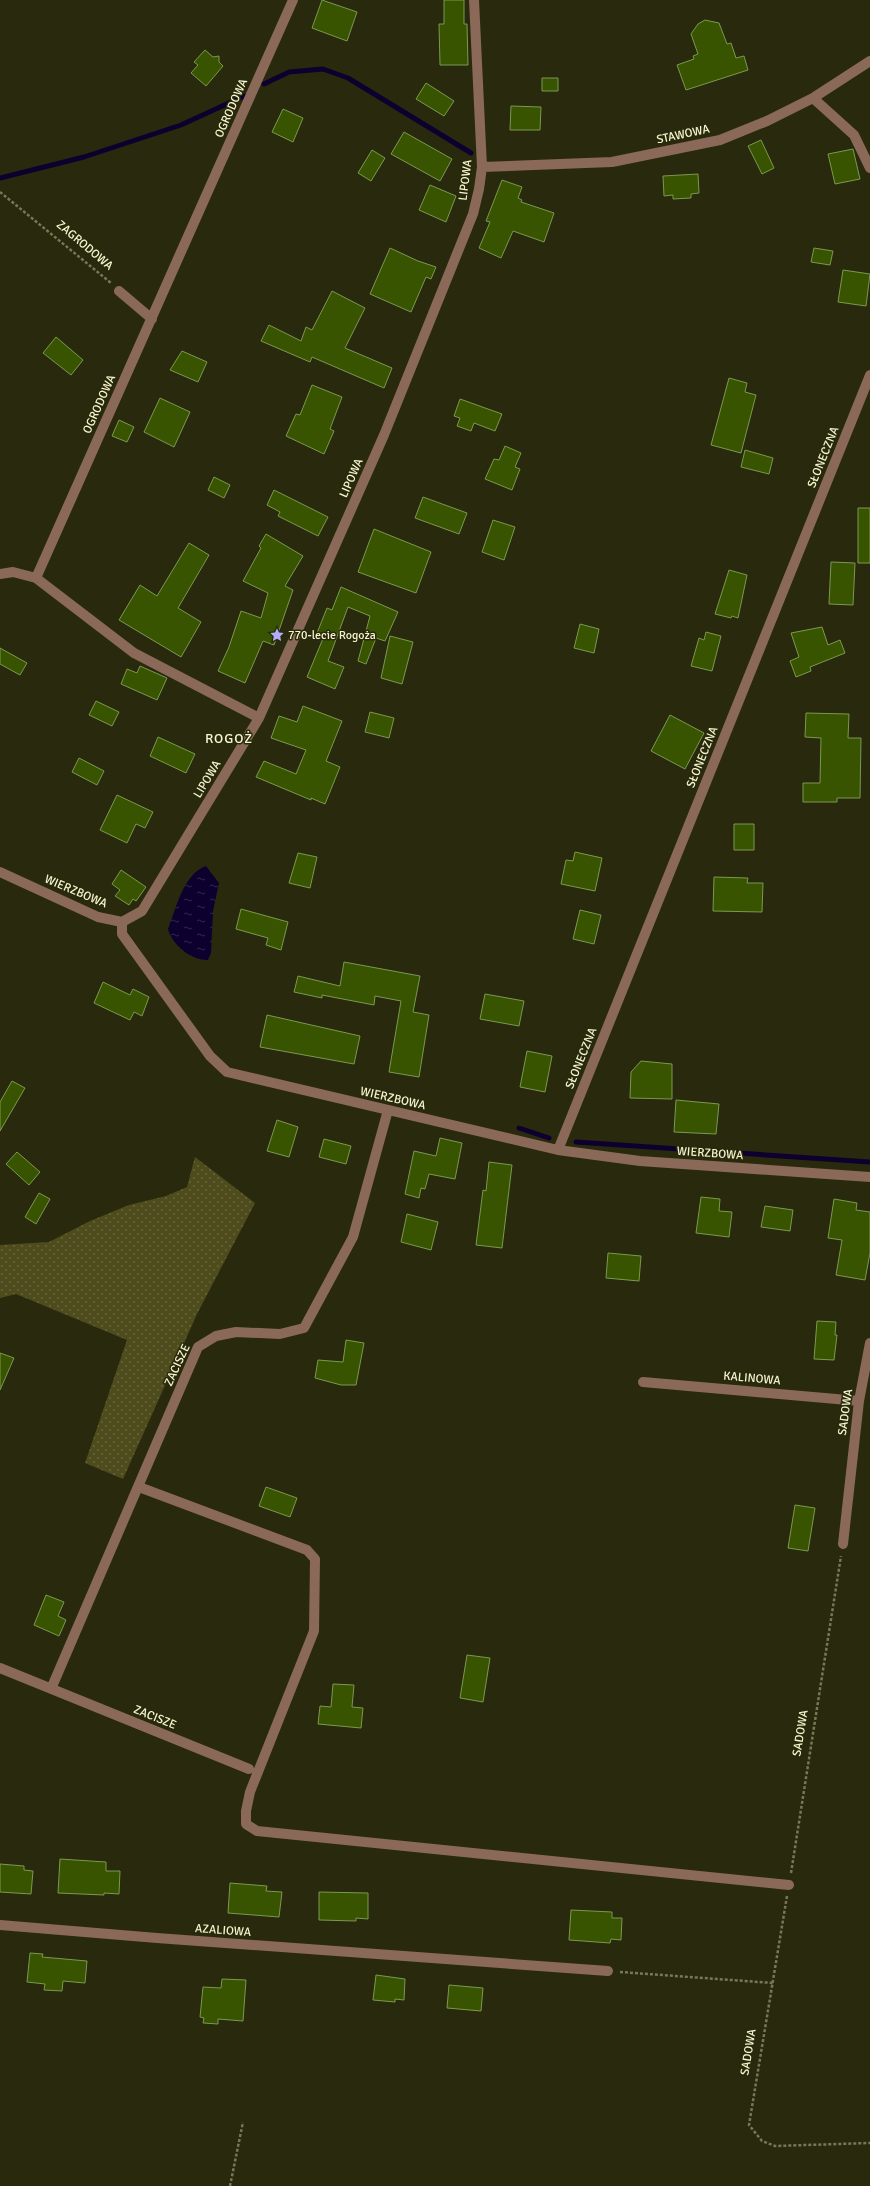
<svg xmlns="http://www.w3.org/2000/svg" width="870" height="2186" font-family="Signika,sans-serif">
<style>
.grass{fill:url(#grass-dots)}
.water{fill:url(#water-ripples)}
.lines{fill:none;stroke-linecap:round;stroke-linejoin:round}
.stream{stroke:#0e002e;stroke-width:5}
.building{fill:#395400;stroke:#7b9950}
.path{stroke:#787857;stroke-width:2.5;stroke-dasharray:3 2;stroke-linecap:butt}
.minor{stroke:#8a6958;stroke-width:10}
.labels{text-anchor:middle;stroke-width:3;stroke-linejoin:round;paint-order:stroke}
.street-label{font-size:12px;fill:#f5f6cc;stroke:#29290e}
.poi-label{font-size:12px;fill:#f5f6cc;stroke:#29290e;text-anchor:start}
.quarter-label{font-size:14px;letter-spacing:1px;fill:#f5f6cc;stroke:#29290e}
</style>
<defs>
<pattern id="grass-dots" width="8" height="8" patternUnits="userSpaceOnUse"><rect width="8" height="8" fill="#4e4c1c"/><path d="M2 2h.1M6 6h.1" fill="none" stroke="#68663c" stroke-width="1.8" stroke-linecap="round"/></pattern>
<pattern id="water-ripples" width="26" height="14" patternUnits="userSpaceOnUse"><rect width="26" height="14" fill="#0e002e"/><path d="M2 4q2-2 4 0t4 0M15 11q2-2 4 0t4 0" fill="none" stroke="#32264b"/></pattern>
</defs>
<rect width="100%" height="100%" fill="#29290e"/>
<path class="grass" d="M195,1157L255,1203L197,1314L123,1479L85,1463L127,1340L16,1294L0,1298V1245L49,1242L90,1221L129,1205L166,1196L187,1187Z"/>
<path class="water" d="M206,866L219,883L213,911L211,953L208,960C192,961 172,945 168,929C176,909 183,874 206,866Z"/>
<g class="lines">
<path class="stream" d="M264,84L289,72L323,69L348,78L471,153
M0,178L84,157L181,125L244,96
M519,1128L549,1138
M576,1142L870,1162"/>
</g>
<path class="building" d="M322,0L357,12L347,41L312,28Z
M444,0H464V24H467L468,65H440L439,24H444Z
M705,20L719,23L727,44L731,43L736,58L744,56L748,70L686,90L677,65L694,59L693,56L698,54L691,34L698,24Z
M205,50L213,57L219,56V62L223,66L206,86L191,73L198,65L194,62Z
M542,78H558V91H542Z
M426,83L454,101L444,116L416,99Z
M511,106L541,107L540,130H510Z
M283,109L303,118L293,142L272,132Z
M404,132L452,159L440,181L391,154Z
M761,140L774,168L762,174L748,146Z
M853,149L860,179L835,184L828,154Z
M372,150L385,158L371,181L358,173Z
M698,174L699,193L691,194V198L673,199V195L664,196L663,176Z
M502,180L522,187L518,198L522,200L521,202L554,213L544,242L513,231L501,258L479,248L490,222L486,221Z
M430,185L456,196L446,222L419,210Z
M390,248L418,261L436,267L431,279L426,277L411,312L370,294Z
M814,248L833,251L830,265L811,262Z
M843,270L870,274L866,306L838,302Z
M332,291L365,308L345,348L392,368L384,388L312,357L310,362L261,341L269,325L301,341L306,327L312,330Z
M56,337L83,360L71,375L43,353Z
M182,351L207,362L198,382L170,370Z
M729,378L747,383L745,392L756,395L741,453L711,445Z
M312,385L342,397L330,429L334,431L324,454L286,436L296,414L300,415Z
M160,398L190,412L174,447L144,432Z
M460,399L502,414L495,431L474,423L471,431L457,426L460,418L454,416Z
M119,420L134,427L127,442L112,436Z
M505,446L521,453L515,467L520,469L512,490L485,479L494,459L499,460Z
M745,450L773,458L769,474L741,467Z
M214,477L230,485L224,498L208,490Z
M274,490L328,517L318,536L278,516L280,512L267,505Z
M423,497L467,513L459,534L415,518Z
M858,508H870V563H858Z
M493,520L515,527L504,560L482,552Z
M374,529L431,552L416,593L358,572Z
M266,534L303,556L285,586L293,590L274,645L263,641L245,683L218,671L229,647L241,611L261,618L268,593L243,581L261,548L259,546Z
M189,543L209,555L178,608L201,622L181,657L119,620L140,585L157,596Z
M831,562L855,563L853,605L829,604Z
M729,570L747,575L738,618L732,616L731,618L715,614Z
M341,587L398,612L385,641L376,638L366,664L358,661L370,616L348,607L328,661L344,667L335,689L307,677L324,636L317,633L327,608L332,610Z
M580,624L599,629L594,653L574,648Z
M822,627L828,645L840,640L845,653L810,667L811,671L796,677L790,661L799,657L791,633Z
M706,632L721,636L712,671L691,666L699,638L704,640Z
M390,636L413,642L402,684L381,678Z
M0,648L27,663L20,675L0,664Z
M140,666L167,678L157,700L121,684L127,669L137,673Z
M96,701L119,712L112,726L89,715Z
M303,706L342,721L326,761L340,767L325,804L311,798V800L256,777L264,761L296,774L306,750L271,738L279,716L297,722Z
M370,712L394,718L389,738L365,732Z
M806,713L849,714L848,738H861L860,798H837V802H803V783H820L821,738L805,737Z
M670,715L704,733L685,769L651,751Z
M158,737L195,754L186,773L150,756Z
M79,758L104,771L97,785L72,772Z
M117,795L153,812L145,828L136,824L127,843L100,830Z
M734,824H754V850H734Z
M575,852L602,858L595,891L561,884L566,860L573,861Z
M298,853L317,857L310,888L289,883Z
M121,870L146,887L136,901L133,899L129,905L115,896L120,890L112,884Z
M714,877L748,878L747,883H763L762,912L713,911Z
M241,909L288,922L281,950L266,945L268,938L236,929Z
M580,910L601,915L594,944L573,939Z
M344,962L420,976L413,1012L429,1015L419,1077L389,1072L401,1001L375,996L374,1005L322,995V998L294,992L298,976L340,986Z
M103,982L130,995L133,989L149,997L142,1016L134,1012L130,1020L94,1003Z
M485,994L524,1001L519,1026L480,1019Z
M267,1015L360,1036L354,1064L260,1047Z
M527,1051L552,1056L545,1092L520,1087Z
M641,1061L672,1064V1099L630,1098L631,1072Z
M12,1081L25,1088L0,1131V1102Z
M676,1100L719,1104L716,1134L674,1132Z
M277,1120L298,1127L289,1157L267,1151Z
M440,1138L462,1143L455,1179L429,1174L425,1189L421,1188L419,1198L405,1194L414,1151L436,1156Z
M324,1139L351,1146L346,1164L319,1157Z
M17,1152L40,1172L29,1185L6,1164Z
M489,1162L512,1165L502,1248L476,1245L483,1190L486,1191Z
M39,1193L50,1199L36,1224L25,1217Z
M701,1197L720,1199L719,1211L732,1212L729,1237L696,1233Z
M834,1199L857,1203L856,1210L870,1212V1253L865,1280L836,1275L842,1240L828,1238Z
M765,1206L793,1210L790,1231L761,1227Z
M407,1214L438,1222L431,1250L401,1242Z
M608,1253L641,1256L639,1281L606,1278Z
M817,1321L836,1322L835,1335H837L834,1360L814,1359Z
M346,1340L364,1343L356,1385H341L315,1378L318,1360L343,1362Z
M0,1353L14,1358L0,1390Z
M266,1487L297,1498L290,1517L259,1506Z
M795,1505L815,1508L808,1551L788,1548Z
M46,1595L64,1602L58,1616L66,1620L59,1636L34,1625Z
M467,1655L490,1658L483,1702L460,1698Z
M333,1684L354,1685L352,1707L363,1708L361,1728L318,1724L320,1706L331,1707Z
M60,1859L106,1862V1871H120L119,1894L104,1893V1895L58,1893Z
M0,1864L24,1866V1870L33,1871L31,1894L0,1892Z
M230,1883L267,1886L266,1891L282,1892L279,1917L228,1913Z
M319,1892L368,1893V1919L356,1918V1921L319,1920Z
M571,1910L612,1912V1918H622L621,1940L611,1939L610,1943L569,1940Z
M30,1953L43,1954L42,1957L87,1961L85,1983L63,1981L62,1991L44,1990L45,1984L27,1982Z
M376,1975L405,1979L404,2000L395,1999V2002L373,2000Z
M222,1979L246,1980L243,2021L218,2019V2024L203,2023L204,2018L200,2017L203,1987L221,1988Z
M449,1985L483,1988L481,2011L447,2008Z"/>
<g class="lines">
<path class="path" d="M0,192L111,283
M791,1873L841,1556
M787,1896L749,2125L762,2141L775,2146L870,2143
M620,1972L773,1983
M230,2186L243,2122"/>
<path class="minor" d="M813,98L854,135L870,168
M482,167L612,162L720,140L767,121L813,98L870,61
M119,291L152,319
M0,574L13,572L36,578
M259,718L134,653L36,578L293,0
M0,872L98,917L122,922
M122,922L142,911L259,718L384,435L473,214L479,189L482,167L474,0
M122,922V934L210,1056L227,1072L558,1150L640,1161L870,1177
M558,1150L870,375
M643,1382L859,1401
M139,1487L307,1550L315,1559L314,1631L250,1792L246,1811V1824L257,1831L789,1885
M843,1544L859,1401L870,1343
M0,1668L249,1769
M51,1689L198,1347L216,1336L236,1332L280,1334L304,1328L353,1237L388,1110
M0,1925L157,1938L608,1971"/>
</g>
<defs>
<symbol id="sight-bare" viewBox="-9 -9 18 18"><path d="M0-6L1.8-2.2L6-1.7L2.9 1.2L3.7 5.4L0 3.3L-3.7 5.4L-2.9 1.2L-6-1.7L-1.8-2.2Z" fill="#b3adf9" stroke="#29290e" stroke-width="2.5" paint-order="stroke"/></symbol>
</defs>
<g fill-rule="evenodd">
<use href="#sight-bare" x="267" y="625" width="20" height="20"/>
</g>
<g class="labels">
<g class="street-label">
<text transform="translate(231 108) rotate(-66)" y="4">OGRODOWA</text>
<text transform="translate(683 134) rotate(-12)" y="4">STAWOWA</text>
<text transform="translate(465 180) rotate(-83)" y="4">LIPOWA</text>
<text transform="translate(85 245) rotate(40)" y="4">ZAGRODOWA</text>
<text transform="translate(99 404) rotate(-66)" y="4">OGRODOWA</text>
<text transform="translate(823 457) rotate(-68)" y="4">SŁONECZNA</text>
<text transform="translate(351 478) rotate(-66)" y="4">LIPOWA</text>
<text transform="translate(702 757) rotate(-68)" y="4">SŁONECZNA</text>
<text transform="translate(207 779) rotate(-59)" y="4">LIPOWA</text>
<text transform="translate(76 891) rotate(23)" y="4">WIERZBOWA</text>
<text transform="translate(581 1058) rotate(-68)" y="4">SŁONECZNA</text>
<text transform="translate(393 1098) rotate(13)" y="4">WIERZBOWA</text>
<text transform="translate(710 1153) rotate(4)" y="4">WIERZBOWA</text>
<text transform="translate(177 1365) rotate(-65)" y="4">ZACISZE</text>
<text transform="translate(752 1378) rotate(5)" y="4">KALINOWA</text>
<text transform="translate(845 1412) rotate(-82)" y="4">SADOWA</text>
<text transform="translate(155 1717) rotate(22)" y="4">ZACISZE</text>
<text transform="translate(800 1733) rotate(-81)" y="4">SADOWA</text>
<text transform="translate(223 1930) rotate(4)" y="4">AZALIOWA</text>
<text transform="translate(748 2052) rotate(-81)" y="4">SADOWA</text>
</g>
<g class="poi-label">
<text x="288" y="639">770-lecie Rogoża</text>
</g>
<g class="quarter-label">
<text x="229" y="743">ROGOŻ</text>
</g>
</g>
</svg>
